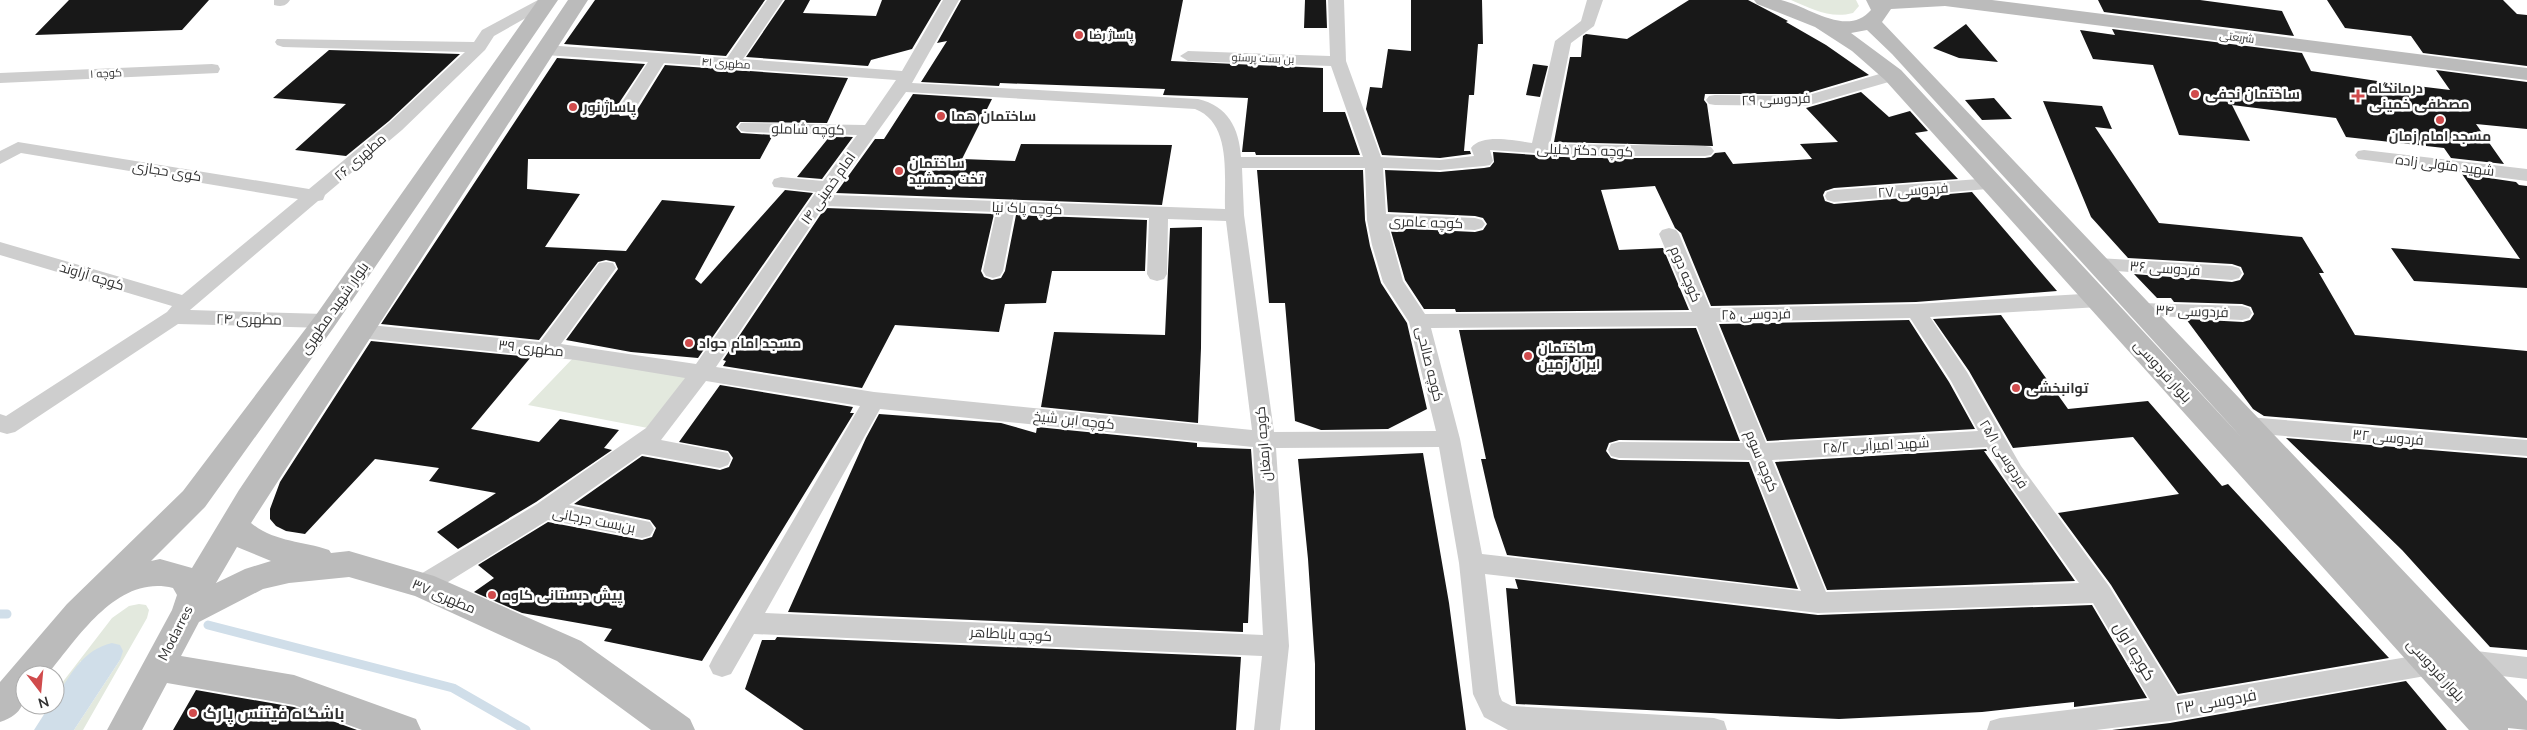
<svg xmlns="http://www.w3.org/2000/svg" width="2527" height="730" font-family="'Nunito Sans',Cairo,sans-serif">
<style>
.green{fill:#e3e9de}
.water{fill:#d0dee9}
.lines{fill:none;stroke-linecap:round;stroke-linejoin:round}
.stream{stroke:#d0dee9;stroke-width:9}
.building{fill:#181818}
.street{fill:#cecece;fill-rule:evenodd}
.secondary{fill:#bbb;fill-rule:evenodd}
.poi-dot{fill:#d04b4c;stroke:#fff;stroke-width:2}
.labels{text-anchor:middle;stroke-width:5;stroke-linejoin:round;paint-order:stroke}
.far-poi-label{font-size:11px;font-weight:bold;fill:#313131;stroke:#fff;text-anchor:start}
.far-street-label{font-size:11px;fill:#313131;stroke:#fff}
.poi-label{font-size:14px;font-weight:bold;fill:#313131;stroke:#fff;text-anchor:start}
.street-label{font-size:14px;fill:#313131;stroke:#fff}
.near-street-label{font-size:16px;fill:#313131;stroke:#fff}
.near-poi-label{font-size:16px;font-weight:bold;fill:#313131;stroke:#fff;text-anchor:start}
</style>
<rect width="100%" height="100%" fill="#fff"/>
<path class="green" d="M1791,0H1856L1859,6L1853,13C1830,19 1812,9 1791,0Z
M575,356L694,375L653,429L528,405Z
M139,604L146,605L149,610L147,618L83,730H74L120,660L81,661L55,698V692L112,618L129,606Z"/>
<path class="water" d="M112,643L120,645L123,651L120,660L74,730H34L50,705H55V698C71,675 82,650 112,643Z"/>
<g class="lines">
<path class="stream" d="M0,614H7
M208,625L453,688L526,730"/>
</g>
<path class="building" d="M69,0H209L182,30L35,35Z
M595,0H765L726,56L564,44Z
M785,0H810L803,13L876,16L882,0H941L912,49L871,60L868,66L746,57Z
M961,0H1183L1171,61L1323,68V112H1345L1360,155H1256L1255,152H1242L1248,98L1163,95L1165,89L1000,83L999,86L921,82L947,41L937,43Z
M1305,0H1326L1327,28H1304Z
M1411,0H1482L1483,44H1478L1474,95H1469L1464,151H1470L1471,154L1440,158L1382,155L1366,109L1370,87L1382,88L1388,49L1411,51Z
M1689,0H1748L1788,21L1786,22L1826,45L1869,75L1805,94H1705L1704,100L1707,104L1713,146L1554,142L1570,57H1581L1583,36L1586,34L1627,39Z
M2098,0H2200L2282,11L2294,36L2104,12Z
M2327,0H2503L2517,14L2527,15V66L2423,53L2411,36L2345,28Z
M1966,24L1998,62L1959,58L1933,48Z
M2112,29L2302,53L2311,71L2384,82L2450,90L2436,70L2527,82V129L2476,124L2504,164L2451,158L2444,148L2346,137L2336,118L2232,105L2250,141L2179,135L2153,65L2093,59L2080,30L2115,35Z
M329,50L460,54L389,121L346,156L295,150L346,104L273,98Z
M557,58L645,64L615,109L620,116L634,115L665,65L848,78L827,123L740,122L736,127L741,133L773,135L760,159H528L527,189L580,194L545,247L626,251L662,200L735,206L695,279L701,284L785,190L813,193L698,358L631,352L566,340L618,269L615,262L606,260L598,262L539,340L381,324Z
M1533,64L1548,66L1540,97L1526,95Z
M1861,92L1889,117L1910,111L1928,131L1915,133L1958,179L1834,188L1825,191L1823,195L1825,201L1834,204L1972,192L2057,291L1916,302L1711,306L1681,233L1675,228L1655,186L1601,190L1619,250L1663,248L1689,310L1456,312L1455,309H1424L1405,280L1390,228L1475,232L1483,230L1487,224L1483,218L1475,216L1388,212L1385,170L1440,172L1484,168L1490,167L1494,162L1493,152L1579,158H1705L1711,157L1715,153L1725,152L1733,164L1812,159L1800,144L1838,142L1806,108Z
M913,94L992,99L962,159L1015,161L1021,144L1172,145L1162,205L836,193L875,139H884Z
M1994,98L2012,119L1982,120L1965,100Z
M2043,101L2102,106L2112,129L2095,127L2159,223L2302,237L2324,273H2319L2355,335L2527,351V438L2264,416L2253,409L2186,319L2243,322L2250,320L2254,314L2251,307L2242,304L2174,302L2171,298H2157L2134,274L2232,282L2240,280L2244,274L2241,267L2232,264L2128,258L2091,217Z
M830,136L853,137L822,179L797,177Z
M1257,170H1363L1365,220L1370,246L1381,283L1407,323L1427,409L1388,429L1321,430L1295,421L1285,303H1269Z
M2462,174L2516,182L2519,185L2527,186V288L2414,281L2391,248L2520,259Z
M825,208L994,214L981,271L984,277L992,280L1001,278L1005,271L1016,215L1147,220L1145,271H1052L1046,303L1005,304L999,332L895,325L862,388L723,366L726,361L723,360Z
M1202,227L1201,348L1198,423L1041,407L1054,332L1165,335L1170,228Z
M2001,315L2068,409L2148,401L2222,486L2228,484L2389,658L2178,694L2111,585L2058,513L2179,494L2133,437L2013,448L1969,371L1933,319Z
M1909,320L1949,382L1975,429L1767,441L1719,324Z
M1696,328L1740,441L1619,440L1609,443L1606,451L1611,458L1619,460L1749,462L1798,589L1507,555L1494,517L1481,459H1486L1459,330Z
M371,341L531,357L471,429L539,442L560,419L619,430L604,448L612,450L536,502L458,549L437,532L496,493L429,481L439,468L375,459L305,534L286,531L276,526L270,519V509L280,482Z
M720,385L853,407L850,413H854L702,661L604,641L612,629L522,613L474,592L494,578L478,565L548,522L642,540L652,537L656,528L650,520L574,504L642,456L720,470L729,467L733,458L728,451L679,442Z
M879,414L1001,423L1036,433L1037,427L1197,443V447L1251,449L1254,492L1248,623H1243V632L788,612L866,438Z
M2286,438L2527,458V650L2490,647L2402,550Z
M1986,449L1987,451H1984L2075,581L1827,590L1775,462Z
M1423,453L1449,603L1466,730H1315V664L1308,559L1298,459Z
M1515,579L1818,615L2092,605L2147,698L2074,707V702L1982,712L1839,719L1516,704L1506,588L1518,589Z
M777,637L1241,657L1236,730H804L745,689L762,640H775Z
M2406,681L2447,730H2112L2170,723Z
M196,690L294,707L357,730H173Z"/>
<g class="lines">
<path class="street" d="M274,0H290C286,6 282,7 274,5Z
M538,0L556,1L494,36L485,50L402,130L325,195L323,200L318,201L190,310L325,314L332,316L335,321L332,326L325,328L178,324L15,432L7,434L0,432V414L6,416L167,312L172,306L0,255V242L182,295L298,199L21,153L0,164V151L18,142L309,189L390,122L465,52L283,47L277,45L275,42L277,39L474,42L482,30Z
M767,0H783L743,59L902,71L943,0H959L912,83L1198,99C1228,106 1239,128 1241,157H1363L1331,66L1188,61L1180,56L1188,51L1330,56L1328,0H1344L1346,61L1381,157L1440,160L1474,156L1471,148C1482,133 1516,141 1532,143L1555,41L1581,21L1587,0H1603L1594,26L1571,43L1550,144L1705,146L1711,147L1714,151L1711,155L1705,156H1579L1490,150L1493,161L1490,165L1484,166L1440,170L1383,168L1386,214L1475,218L1482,220L1485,224L1482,228L1475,230L1388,226L1403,281L1425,314L1692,312L1659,234L1662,230L1669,228L1676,230L1679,234L1710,308L1916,304L2099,293L2106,295L2109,300L2106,305L2099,307L1930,317L1967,372L2021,466L2109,586L2177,696L2431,653L2440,656L2444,664L2440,672L2431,675L2170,721L2096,730H1987L1990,721L2000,718L2150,700L2093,603L1818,613L1485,574L1499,694L1502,701L1512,706L1714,718L1724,721L1727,730H1508L1484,717L1473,694L1459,563L1439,447L1276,448L1289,646L1280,730H1254L1262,656L754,634L731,674L722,677L713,674L709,666L713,658L860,406L706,381L661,440L728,453L731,459L728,465L720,468L642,454L569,505L650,522L654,529L650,536L642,538L548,520L432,592L423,595L414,592L411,585L414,578L537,504L646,428L685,378L576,360L360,338L353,336L350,331L353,326L360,324L540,342L599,263L606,262L613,263L616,268L561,344L696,364L816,192L774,187L772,183L774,179L781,177L823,181L857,135L747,132L741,131L738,127L741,123L865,125L896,80L664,63L632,114H620L617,110L648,62L545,55L537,50L545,45L727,58ZM906,92L1195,109C1232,123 1224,176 1225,209L832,195ZM1242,168H1365L1367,220L1372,245L1383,282L1409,322L1436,431L1274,432L1244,215ZM824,206L996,212L983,271L986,276L993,278L1000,276L1003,271L1014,213L1149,218L1147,274L1150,279L1157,281L1164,279L1167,274L1168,219L1226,221L1252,430L874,392L716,367ZM1910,318L1951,381L1978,431L1766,443L1716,322ZM1697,326L1743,443L1619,442L1611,444L1608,450L1611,456L1619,458L1750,460L1801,591L1482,554L1460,439L1431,328ZM880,409L1253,447L1263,635L765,613ZM1987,447L2005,478L2079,583L1826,592L1772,460Z
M212,64L218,65L220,69L218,73L0,83V73Z
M1893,70L1899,71L1901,75L1899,79L1806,106L1715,105L1709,104L1706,100L1709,96L1715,95L1805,96Z
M2364,150L2527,169V181L2358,159L2355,155L2358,151Z
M1992,178L1999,180L2001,184L1999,188L1834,202L1827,200L1825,196L1827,192L1834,190Z
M2098,258L2232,266L2239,268L2242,273L2239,278L2232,280L2091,269L2088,264L2091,259Z
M2141,303L2242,306L2249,308L2252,313L2249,318L2242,320L2134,315L2131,310L2134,305Z
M2248,417L2527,440V456L2248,433L2240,431L2237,425L2240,419Z
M2468,650L2527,657V679L2468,672L2459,669L2455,661L2459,653Z"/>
<path class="secondary" d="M538,0H558L334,327L205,507L151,561L160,559L192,568L239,490L568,0H588L251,523C274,542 302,541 329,550L331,553L349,551L434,576L581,641L690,719L695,730H651L557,661L415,596L349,577L289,583L263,589L199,622L181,656L294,675L416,719L421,730H362L294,705L167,683L142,730H107L172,610L177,595L173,588C117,574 78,638 47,675H25C25,700 26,713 0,722V682L67,604L183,491L316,315ZM237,547L271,561L245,569L216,583Z
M1754,0C1762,0 1773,0 1781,0C1808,6 1847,38 1871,10L1866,0H1992L2527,68V80L1945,6L1891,9L1882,22L2527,701V730L2508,728V730H2469L1885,80L1852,51L1815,27L1757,4ZM1867,30L1892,54L2242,438L1901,70L1851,33Z"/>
</g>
<g class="poi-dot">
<circle cx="1079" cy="35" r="5"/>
<circle cx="2195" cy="94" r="5"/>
<path d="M2355.5 88.5h5v5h5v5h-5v5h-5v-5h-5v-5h5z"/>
<circle cx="573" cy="107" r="5"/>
<circle cx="941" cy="116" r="5"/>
<circle cx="2440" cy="120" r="5"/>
<circle cx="899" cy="171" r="5"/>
<circle cx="689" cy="343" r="5"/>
<circle cx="1528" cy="356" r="5"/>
<circle cx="2016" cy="388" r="5"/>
<circle cx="492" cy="595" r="5"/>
<circle cx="193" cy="713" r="5"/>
</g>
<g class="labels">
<g class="far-poi-label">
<text x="1089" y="39">پاساژ رضا</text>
</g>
<g class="far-street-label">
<text transform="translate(2237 37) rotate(7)" y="4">شریعتی</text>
<text transform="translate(1263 58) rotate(2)" y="4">بن بست پرستو</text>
<text transform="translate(726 63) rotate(4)" y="4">مطهری ۴۱</text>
<text transform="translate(106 73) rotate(-3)" y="4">کوچه ۱</text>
</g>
<g class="poi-label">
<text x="2369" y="93">درمانگاه<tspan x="2369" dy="16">مصطفی خمینی</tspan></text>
<text x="2205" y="99">ساختمان نجفی</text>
<text x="583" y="112">پاساژ نور</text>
<text x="951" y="121">ساختمان هما</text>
<text x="2440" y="141" text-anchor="middle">مسجد امام زمان</text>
<text x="909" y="168">ساختمان<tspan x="909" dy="16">تخت جمشید</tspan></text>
<text x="699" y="348">مسجد امام جواد</text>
<text x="1538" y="353">ساختمان<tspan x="1538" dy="16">ایران زمین</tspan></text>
<text x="2026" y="393">توانبخشی</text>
<text x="502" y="600">پیش دبستانی کاوه</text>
</g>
<g class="street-label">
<text transform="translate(1776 99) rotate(-2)" y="5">فردوسی ۲۹</text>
<text transform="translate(808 129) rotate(1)" y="5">کوچه شاملو</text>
<text transform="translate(1585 150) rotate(2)" y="5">کوچه دکتر خلیلی</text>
<text transform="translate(360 157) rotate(-41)" y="5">مطهری ۲۶</text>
<text transform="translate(2445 165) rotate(7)" y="5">شهید متولی زاده</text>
<text transform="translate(167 171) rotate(9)" y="5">کوی حجازی</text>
<text transform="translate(828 188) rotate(-55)" y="5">امام خمینی ۱۴</text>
<text transform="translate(1913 190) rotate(-4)" y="5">فردوسی ۲۷</text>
<text transform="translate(1027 208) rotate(2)" y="5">کوچه پاک نیا</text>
<text transform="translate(1426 222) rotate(2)" y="5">کوچه عامری</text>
<text transform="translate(2165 268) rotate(4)" y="5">فردوسی ۳۶</text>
<text transform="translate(1686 274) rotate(67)" y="5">کوچه دوم</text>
<text transform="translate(92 276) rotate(17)" y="5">کوچه آراوند</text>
<text transform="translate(334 308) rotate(-55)" y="5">بلوار شهید مطهری</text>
<text transform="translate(2192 311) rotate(2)" y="5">فردوسی ۳۴</text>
<text transform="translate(1756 314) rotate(-1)" y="5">فردوسی ۲۵</text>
<text transform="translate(249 319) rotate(1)" y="5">مطهری ۲۴</text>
<text transform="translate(531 348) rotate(6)" y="5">مطهری ۳۹</text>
<text transform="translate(1430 364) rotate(76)" y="5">کوچه صالحی</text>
<text transform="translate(2163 371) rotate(48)" y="5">بلوار فردوسی</text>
<text transform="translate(1074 420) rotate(6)" y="5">کوچه ابن شیخ</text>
<text transform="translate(2388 437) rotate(5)" y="5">فردوسی ۳۲</text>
<text transform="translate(1263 444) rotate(-95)" y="5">کوچه ارمغان</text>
<text transform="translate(1876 445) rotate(-3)" y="5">شهید امیرآبی ۲۵/۲</text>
<text transform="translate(2004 454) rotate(58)" y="5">فردوسی ۲۵/۱</text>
<text transform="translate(1762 461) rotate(68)" y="5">کوچه سوم</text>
<text transform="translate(594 520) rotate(11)" y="5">بن‌بست جرجانی</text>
<text transform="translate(444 596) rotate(23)" y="5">مطهری ۳۷</text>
<text transform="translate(175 633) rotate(-63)" y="5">Modarres</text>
<text transform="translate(1011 634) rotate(3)" y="5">کوچه باباطاهر</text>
<text transform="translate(2436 670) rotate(48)" y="5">بلوار فردوسی</text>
</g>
<g class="near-street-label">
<text transform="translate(2135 651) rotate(59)" y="6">کوچه اول</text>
<text transform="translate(2216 701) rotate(-10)" y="6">فردوسی ۲۳</text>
</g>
<g class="near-poi-label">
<text x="203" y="719">باشگاه فیتنس پارک</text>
</g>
</g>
<g transform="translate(40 690) rotate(164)"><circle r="24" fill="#ffffff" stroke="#adadad"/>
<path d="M0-4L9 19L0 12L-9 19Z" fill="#d04b4c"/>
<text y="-8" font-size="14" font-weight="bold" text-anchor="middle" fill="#313131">N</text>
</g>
</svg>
